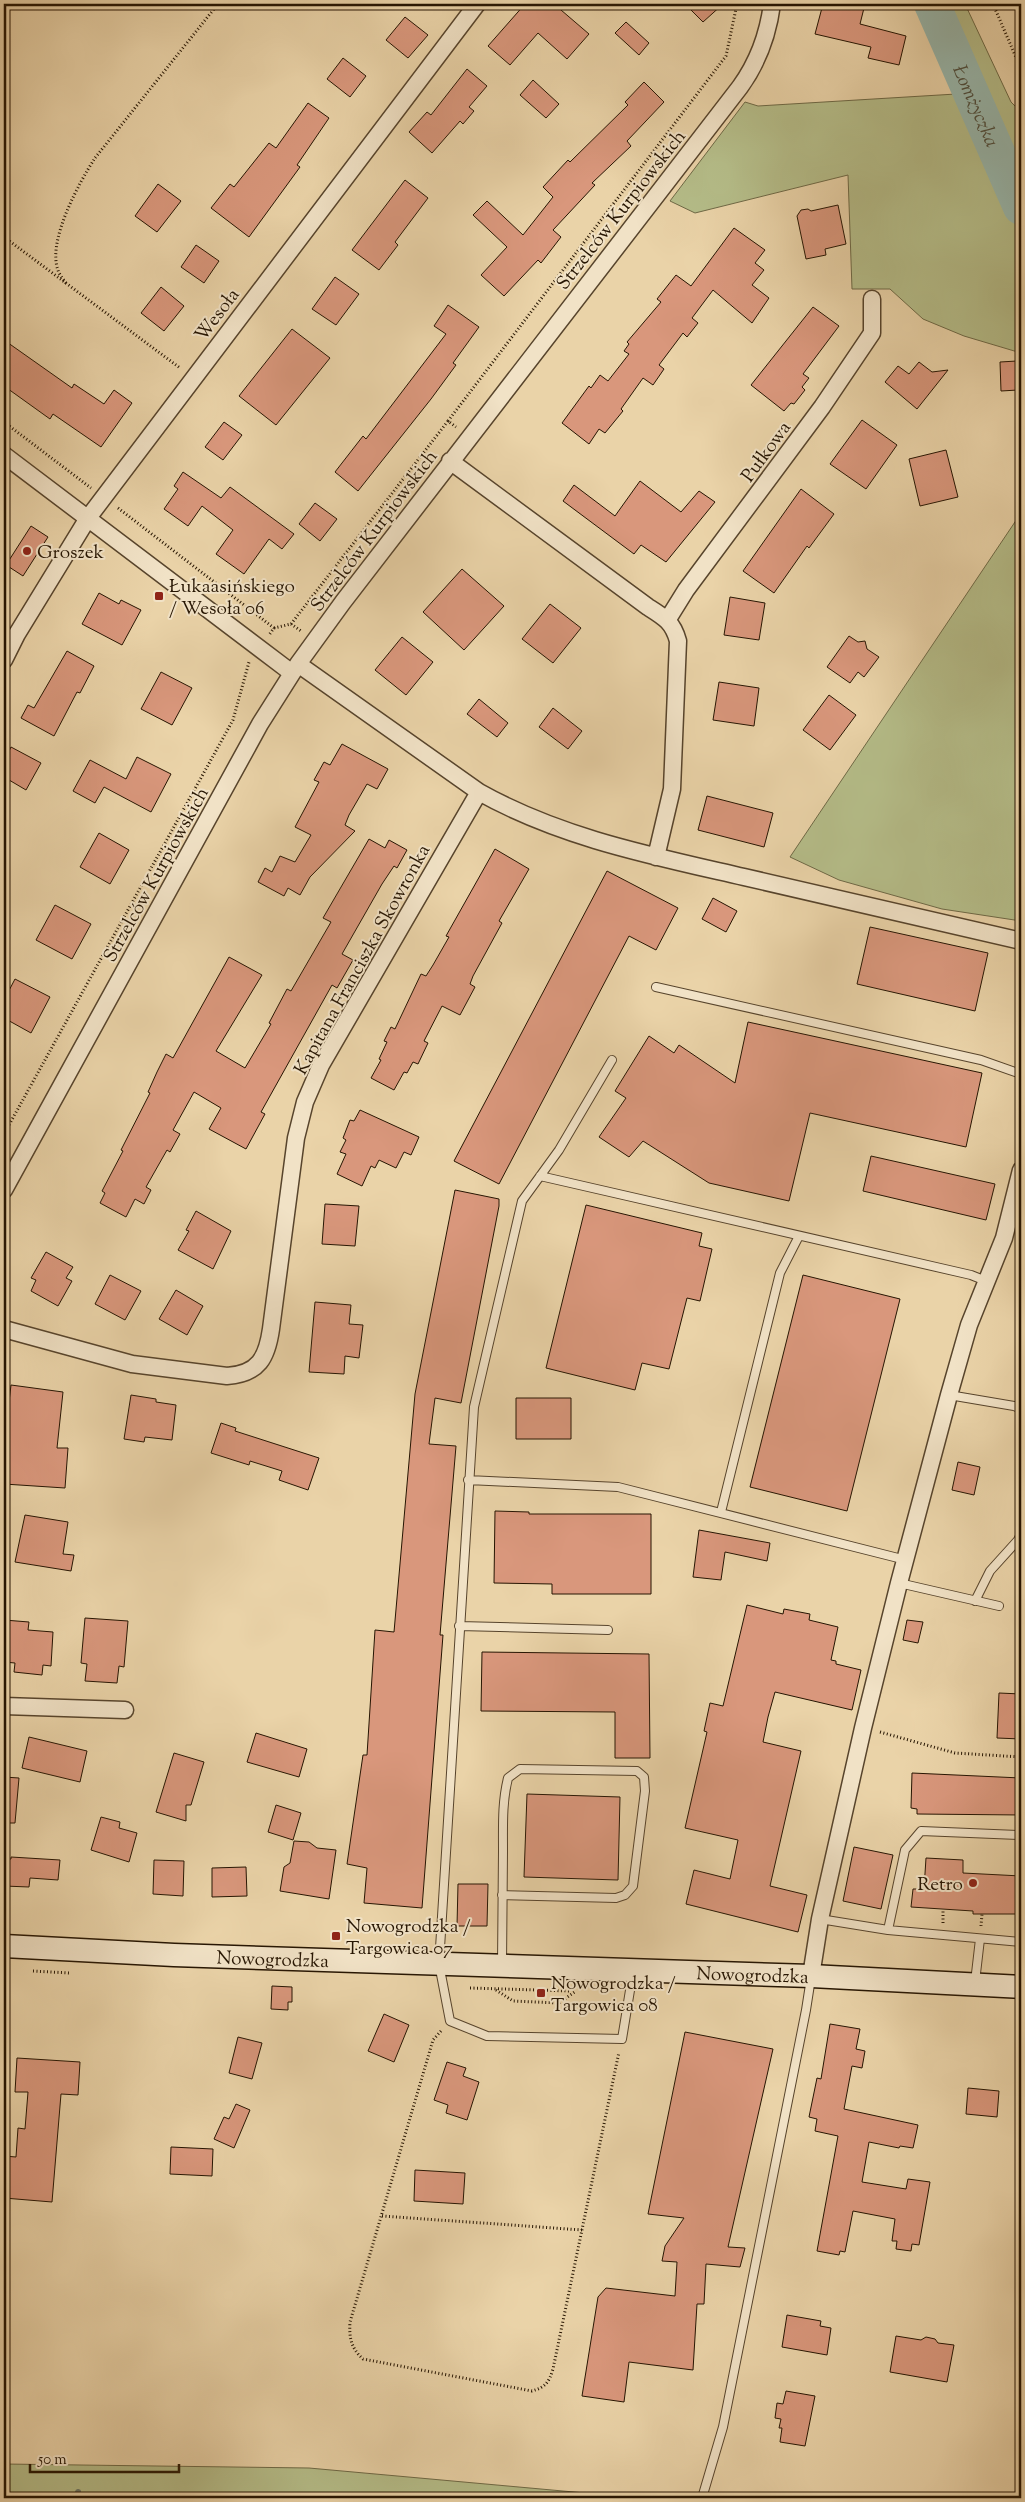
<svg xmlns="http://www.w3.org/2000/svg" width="1025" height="2502" font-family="'Sorts Mill Goudy',serif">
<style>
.green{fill:#b5bd89;stroke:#6e6946}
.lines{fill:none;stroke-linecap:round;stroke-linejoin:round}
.stream{stroke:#6a7668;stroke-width:6}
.river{stroke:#98b7ac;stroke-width:36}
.building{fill:#d9977c;stroke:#261502}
.lane-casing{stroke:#57442c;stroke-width:10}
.street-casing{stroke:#57442c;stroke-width:19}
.secondary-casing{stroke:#261502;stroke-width:25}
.path{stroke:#261502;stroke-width:3;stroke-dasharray:1 2.5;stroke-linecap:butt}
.lane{stroke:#f1e2c6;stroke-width:8}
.street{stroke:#f1e2c6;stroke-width:16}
.secondary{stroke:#f1e2c6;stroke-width:22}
.poi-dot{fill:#8f2418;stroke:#f1e2c6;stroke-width:2}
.labels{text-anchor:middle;stroke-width:4;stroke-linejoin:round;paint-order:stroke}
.street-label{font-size:19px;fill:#261502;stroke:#f1e2c6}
.poi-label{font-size:19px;fill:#261502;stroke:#f1e2c6;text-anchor:start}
.water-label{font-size:20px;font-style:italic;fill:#4e4e3e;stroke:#f1e2c6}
</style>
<rect width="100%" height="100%" fill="#ead3a8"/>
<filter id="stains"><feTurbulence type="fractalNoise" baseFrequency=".004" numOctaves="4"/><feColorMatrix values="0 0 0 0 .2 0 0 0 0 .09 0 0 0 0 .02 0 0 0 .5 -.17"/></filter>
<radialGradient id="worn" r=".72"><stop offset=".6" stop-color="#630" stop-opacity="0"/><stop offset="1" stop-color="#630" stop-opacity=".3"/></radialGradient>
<path class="green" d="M918,4H965L1011,102L1021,112V353L964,336L923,319L890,289H852L848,175L695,213L670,201L745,102L758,106L956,94Z
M1021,513V921L942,909L839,880L790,857Z
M4,2464L309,2468L640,2498H4Z"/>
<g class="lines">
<path class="stream" d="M77,2498L78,2492"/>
<path class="river" id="s1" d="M932,4L1021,207"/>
</g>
<path class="building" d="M525,4H554L589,34L567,59L538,33L510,65L488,46Z
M685,4H723L703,22Z
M823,4H865L860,24L906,36L899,65L868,58L871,47L815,34Z
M405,17L428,35L408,58L386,40Z
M626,22L649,43L639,55L615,33Z
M343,58L366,76L350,97L327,79Z
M467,69L487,86L469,107L474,111L463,124L460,121L432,153L409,132L427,112L431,115Z
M533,80L559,104L546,118L520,95Z
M644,82L664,102L627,141L631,146L592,183L595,185L553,230L561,237L541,263L538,260L504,296L481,275L507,247L473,215L487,201L523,235L553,197L543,187L568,160L570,162L628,105L625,102Z
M308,103L329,118L297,165L300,167L249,237L211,208L230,184L234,187L269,143L276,148Z
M405,180L428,198L395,242L398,245L379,270L352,250Z
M158,184L181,201L157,232L135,216Z
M838,205L846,244L825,249L826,255L806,259L797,216L801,210L808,209L811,211Z
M734,228L765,250L755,263L764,270L752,285L769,298L752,323L713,290L692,318L698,323L687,337L683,333L659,365L664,369L653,385L643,378L621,409L623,411L605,433L599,429L589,444L562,423L589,386L591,388L600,375L608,381L629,354L624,351L629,344L627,342L661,302L657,299L676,275L691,286Z
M196,245L219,261L204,283L181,267Z
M335,277L359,294L336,325L312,309Z
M161,287L184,306L164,331L141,313Z
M448,305L479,327L453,363L456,365L431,399L358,491L335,472L363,436L366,439L446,334L434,326Z
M813,307L839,326L803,374L809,378L802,387L805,390L794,404L791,403L784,411L751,385Z
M292,329L330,358L276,425L239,396Z
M4,340L72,388L74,384L104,404L114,390L132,403L101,447L53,414L50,419L4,386Z
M1017,361L1018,390L1001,391L1000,362Z
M919,362L932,372L948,370L917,409L885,382L898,366L909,374Z
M862,420L897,445L866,489L830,464Z
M224,422L242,435L223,460L205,447Z
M946,450L958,497L920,506L909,459Z
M183,472L221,498L230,487L294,534L282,549L269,539L244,574L216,554L233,530L202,506L188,526L164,509L178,489L174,486Z
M640,481L681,512L699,491L715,502L666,562L641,545L634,554L563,501L574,485L615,516Z
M801,489L834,514L809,548L807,546L774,593L743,571Z
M315,503L337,519L320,541L299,524Z
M31,526L48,537L23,576L6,565Z
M462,569L504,606L464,650L423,612Z
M99,593L119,604L121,600L141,610L122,645L82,624Z
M730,597L765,603L759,640L724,635Z
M550,604L581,628L553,663L522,639Z
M849,636L858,642L865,641L867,649L879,657L864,677L858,672L850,683L827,667Z
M402,637L433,662L406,695L375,670Z
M67,651L94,666L80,693L77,692L54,736L21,718L28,705L34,708Z
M161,672L192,688L172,725L141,709Z
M719,682L759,688L754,726L713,720Z
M829,695L856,715L830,750L803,730Z
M479,699L508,723L497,737L467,714Z
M553,708L582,731L568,749L539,727Z
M342,744L388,769L377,789L367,784L349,815L345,825L355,831L310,877L300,895L288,888L284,896L258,882L265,868L272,872L280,856L295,862L311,835L295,827L319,782L314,780L324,762L330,765Z
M11,747L41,763L26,790L4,777V761Z
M137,757L171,774L151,812L104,787L95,803L73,791L90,760L126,779Z
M707,796L773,813L764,847L698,830Z
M99,833L129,850L110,884L80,867Z
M369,839L385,848L389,840L407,850L397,868L394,866L382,884L342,954L353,960L337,988L332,985L261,1112L265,1114L246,1149L209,1129L221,1108L194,1092L173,1130L180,1134L170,1152L167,1150L146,1187L151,1190L144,1204L135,1199L126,1217L100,1203L105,1193L102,1191L123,1151L121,1150L150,1093L148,1092L157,1072L166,1054L173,1058L229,957L262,975L216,1051L245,1068L271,1024L269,1023L287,989L291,991L331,922L323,918Z
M495,849L529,869L499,921L502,923L473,976L470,984L475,987L460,1015L442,1006L424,1041L428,1043L418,1064L413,1062L407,1073L404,1072L394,1090L371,1078L381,1060L379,1059L387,1042L384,1041L391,1027L395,1029L421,974L426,976L433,965L449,937L446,936Z
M607,871L678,908L656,950L629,936L499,1184L454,1161Z
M713,898L737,911L726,932L702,919Z
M55,905L91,924L72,959L36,940Z
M870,927L988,953L975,1011L857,984Z
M15,979L50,997L31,1033L4,1018V1000Z
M748,1022L982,1073L966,1147L810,1113L789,1201L709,1183L643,1141L629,1157L599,1137L626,1098L615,1091L649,1036L674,1053L679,1045L735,1083Z
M360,1110L419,1137L411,1155L404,1152L396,1168L379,1160L375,1168L371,1166L362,1186L337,1174L346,1154L340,1152L346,1140L343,1138L350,1120L354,1121Z
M871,1156L995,1184L986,1220L863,1191Z
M455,1190L499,1199V1206L461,1403L435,1398L429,1444L456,1446L440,1635H443L422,1908L364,1903L367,1868L347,1864L363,1755H367L375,1630L394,1632L415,1394Z
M325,1204L359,1206L355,1246L322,1244Z
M586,1205L702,1233L699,1246L712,1249L700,1301L687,1298L669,1369L642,1363L635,1390L546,1368Z
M196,1211L231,1231L213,1269L178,1250L189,1231L186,1230Z
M46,1252L73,1267L66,1278L72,1281L58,1306L31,1291L36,1280L31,1278Z
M110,1275L141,1291L125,1320L95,1304Z
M803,1275L900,1299L847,1511L750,1487Z
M176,1290L203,1306L187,1335L159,1319Z
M315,1302L351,1305L349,1324L363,1325L359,1358L345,1356L344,1374L309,1372Z
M11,1385L63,1392L57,1448H68L65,1488L4,1484L9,1427H6Z
M131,1395L156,1399V1402L176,1405L172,1440L145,1437L144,1442L124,1439Z
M516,1398H571V1439H516Z
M221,1423L236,1428L235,1431L319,1458L308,1490L279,1480L282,1471L250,1461L249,1465L211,1453Z
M958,1462L980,1467L974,1495L952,1490Z
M495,1511L529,1512V1514H651V1594H552V1584L494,1583Z
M25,1515L68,1522L63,1554L74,1555L71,1571L15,1562Z
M699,1530L770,1543L767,1561L725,1552L721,1580L693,1577Z
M747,1605L783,1614L784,1609L810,1614L809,1620L838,1627L831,1660L836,1661V1664L861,1670L852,1710L775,1692L768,1717L763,1742L801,1751L770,1886L807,1895L798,1932L686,1904L694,1870L730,1879L738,1840L685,1828L707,1732L704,1731L710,1703L723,1706Z
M85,1618L128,1621L124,1667L119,1666L117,1683L85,1681L87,1664L81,1663Z
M4,1620L29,1622L28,1630L53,1632L51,1666L43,1665L42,1675L14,1672L15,1663L4,1662Z
M907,1620L923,1622L918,1643L903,1640Z
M482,1652L649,1654L650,1758H615V1712L481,1711Z
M999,1693L1021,1694V1739L997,1738Z
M256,1733L307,1749L299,1777L247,1762Z
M29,1737L87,1751L80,1782L22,1768Z
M174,1753L204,1762L191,1805H186V1821L156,1812Z
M912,1773L1021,1778V1815L917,1814V1809L911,1808Z
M4,1777L19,1778L15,1823H4Z
M527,1794L620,1797L618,1880L524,1877Z
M276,1805L301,1813L293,1840L268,1832Z
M101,1817L120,1822L119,1828L137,1833L129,1862L91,1850Z
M294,1841L309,1842L317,1848L336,1850L329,1899L280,1891L284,1867L290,1863Z
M854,1847L893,1855L881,1909L843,1901Z
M11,1857L60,1860L58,1880L30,1878L29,1887L4,1886V1859H11Z
M926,1858L963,1860V1873L1021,1876V1914H973V1911L911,1907L913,1889H924Z
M154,1860L184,1861L183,1896L153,1894Z
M246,1867L247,1896L212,1897V1868Z
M458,1884H488L487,1926H457Z
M272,1986L292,1987V2002H288V2010L271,2009Z
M384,2014L409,2025L394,2062L368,2051Z
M830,2024L860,2029L856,2049L865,2051L862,2068L852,2066L844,2109L918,2125L913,2148L900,2146L899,2148L869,2142L862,2182L906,2189L908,2179L930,2182L919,2245L912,2244L911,2251L896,2249L897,2241H892L895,2219L853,2211L845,2252L840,2251L839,2255L817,2251L838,2136L815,2131L817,2119L809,2117L817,2078L821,2079Z
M685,2032L773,2049L728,2247L745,2248L740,2267L706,2264L704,2304H697L693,2370L629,2362L624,2402L582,2396L598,2297L606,2288L675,2296L677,2262L662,2261L665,2246L684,2218L648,2214Z
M238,2037L262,2043L252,2079L229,2073Z
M17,2058L80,2062L78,2095L61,2094L52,2202L4,2198V2156L16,2157L18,2128L25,2129L28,2092H15Z
M447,2062L466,2068L463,2076L479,2082L467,2120L446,2113L448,2105L434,2100Z
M968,2088L999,2091L997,2117L966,2114Z
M236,2104L250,2110L234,2148L214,2139L224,2117L229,2119Z
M171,2147L213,2149L212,2176L170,2174Z
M415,2170L465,2173L463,2204L414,2201Z
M787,2315L821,2321L820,2326L831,2328L827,2355L782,2347Z
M896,2336L921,2340L926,2337L935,2339L938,2343L954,2345L947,2382L890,2372Z
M786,2391L815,2396L805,2446L780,2442L782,2428H779L781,2419L775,2418L777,2403L783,2404Z"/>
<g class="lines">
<defs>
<path id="lane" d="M656,987L981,1060L1021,1074
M612,1060L559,1150L522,1201L474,1407L439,1964L450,2021L487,2036L622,2039L633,1972
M540,1176L971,1275L986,1281
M949,1395L1014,1406L1021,1409
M468,1480L618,1487L906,1560
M721,1512L780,1273L799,1236
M899,1583L999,1606
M975,1601L990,1571L1018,1540L1021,1534
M459,1626L608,1630
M1021,1835L921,1831L905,1850L888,1930L1021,1942
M820,1919L888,1930
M502,1964C502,1926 503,1889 503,1851C503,1826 502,1802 508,1778L520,1769L637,1771L644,1777L645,1791L633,1886L625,1895L616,1898L502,1895
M975,1982L980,1939
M702,2498L723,2427L806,2010L811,1978"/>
<path id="street" d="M4,455L292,673
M450,461L648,607C664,617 673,622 678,641L672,789L656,857
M668,619L686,590L822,407L872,333V299
M4,660L17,634L88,518L477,4
M298,664L479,792C561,838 653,856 744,877C837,899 929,920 1021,941
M4,1190L260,724L298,664L343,602L740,87C758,62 768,35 772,4
M4,1329L132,1364L227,1376C259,1374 267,1357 271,1329L296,1138L305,1102L321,1065L479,792
M4,1706L125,1710
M811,1976L820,1919L863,1728L899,1583L949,1395L969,1325L1004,1238L1021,1170"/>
<g id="secondary">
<path id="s2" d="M4,1946L174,1955L811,1976L1021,1987"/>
</g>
</defs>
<use href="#lane" class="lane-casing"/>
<use href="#street" class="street-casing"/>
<use href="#secondary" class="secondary-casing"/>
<path class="path" d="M993,4L1021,69
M4,237L180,368
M66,283C63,279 59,274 58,270C47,241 79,183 95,158L218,4
M448,421L726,56L737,4
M4,422L91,488
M118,508L274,628L269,635
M291,624L448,421L456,427
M274,628L291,624L301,631
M4,1134L233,720L249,662
M880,1732L955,1753L1021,1757
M943,1923V1909
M981,1926L982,1914
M33,1971L69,1973
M470,1988L571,1991
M496,1990L513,2001L559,2003L576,1991
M441,2031L433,2040L350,2322C349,2338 351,2348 363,2359L532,2391C546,2387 549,2382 553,2369L619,2052
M382,2216L583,2230"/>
<use href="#lane" class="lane"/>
<use href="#street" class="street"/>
<use href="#secondary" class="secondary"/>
</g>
<g class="poi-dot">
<circle cx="27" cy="551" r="5"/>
<rect x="154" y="591" width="10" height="10" rx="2.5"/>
<circle cx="973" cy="1883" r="5"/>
<rect x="331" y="1931" width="10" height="10" rx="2.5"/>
<rect x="536" y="1988" width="10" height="10" rx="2.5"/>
</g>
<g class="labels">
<g class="street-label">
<text transform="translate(620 209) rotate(-52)" y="7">Strzelców Kurpiowskich</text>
<text transform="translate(216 314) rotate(-53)" y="7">Wesoła</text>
<text transform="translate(765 451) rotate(-54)" y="7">Pułkowa</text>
<text transform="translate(373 530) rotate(-53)" y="7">Strzelców Kurpiowskich</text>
<text transform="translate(155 874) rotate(-61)" y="7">Strzelców Kurpiowskich</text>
<text transform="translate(361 959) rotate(-61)" y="7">Kapitana Franciszka Skowronka</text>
<text dy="7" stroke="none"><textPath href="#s2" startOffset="269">Nowogrodzka</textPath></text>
<text dy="7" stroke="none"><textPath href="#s2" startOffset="749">Nowogrodzka</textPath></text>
</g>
<g class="poi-label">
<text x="37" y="558">Groszek</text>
<text x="169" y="592">Łukaasińskiego<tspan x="169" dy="22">/ Wesoła 06</tspan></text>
<text x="963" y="1890" text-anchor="end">Retro</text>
<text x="346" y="1932">Nowogrodzka /<tspan x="346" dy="22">Targowica 07</tspan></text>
<text x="551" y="1989">Nowogrodzka /<tspan x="551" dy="22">Targowica 08</tspan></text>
</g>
<g class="water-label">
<text dy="7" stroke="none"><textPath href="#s1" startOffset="111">Łomżyczka</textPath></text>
</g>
</g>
<rect width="1025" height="2502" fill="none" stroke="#ead3a8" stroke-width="20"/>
<rect x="5" y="5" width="1015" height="2492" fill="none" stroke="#261502" stroke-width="2.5"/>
<rect x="10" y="10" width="1005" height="2482" fill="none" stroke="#261502"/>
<path d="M30 2464v8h149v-8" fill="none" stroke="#261502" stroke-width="2.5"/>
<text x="38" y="2464" font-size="15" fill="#261502" stroke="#f1e2c6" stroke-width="4" paint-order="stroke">50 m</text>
<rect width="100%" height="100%" filter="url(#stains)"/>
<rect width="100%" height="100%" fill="url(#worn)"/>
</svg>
